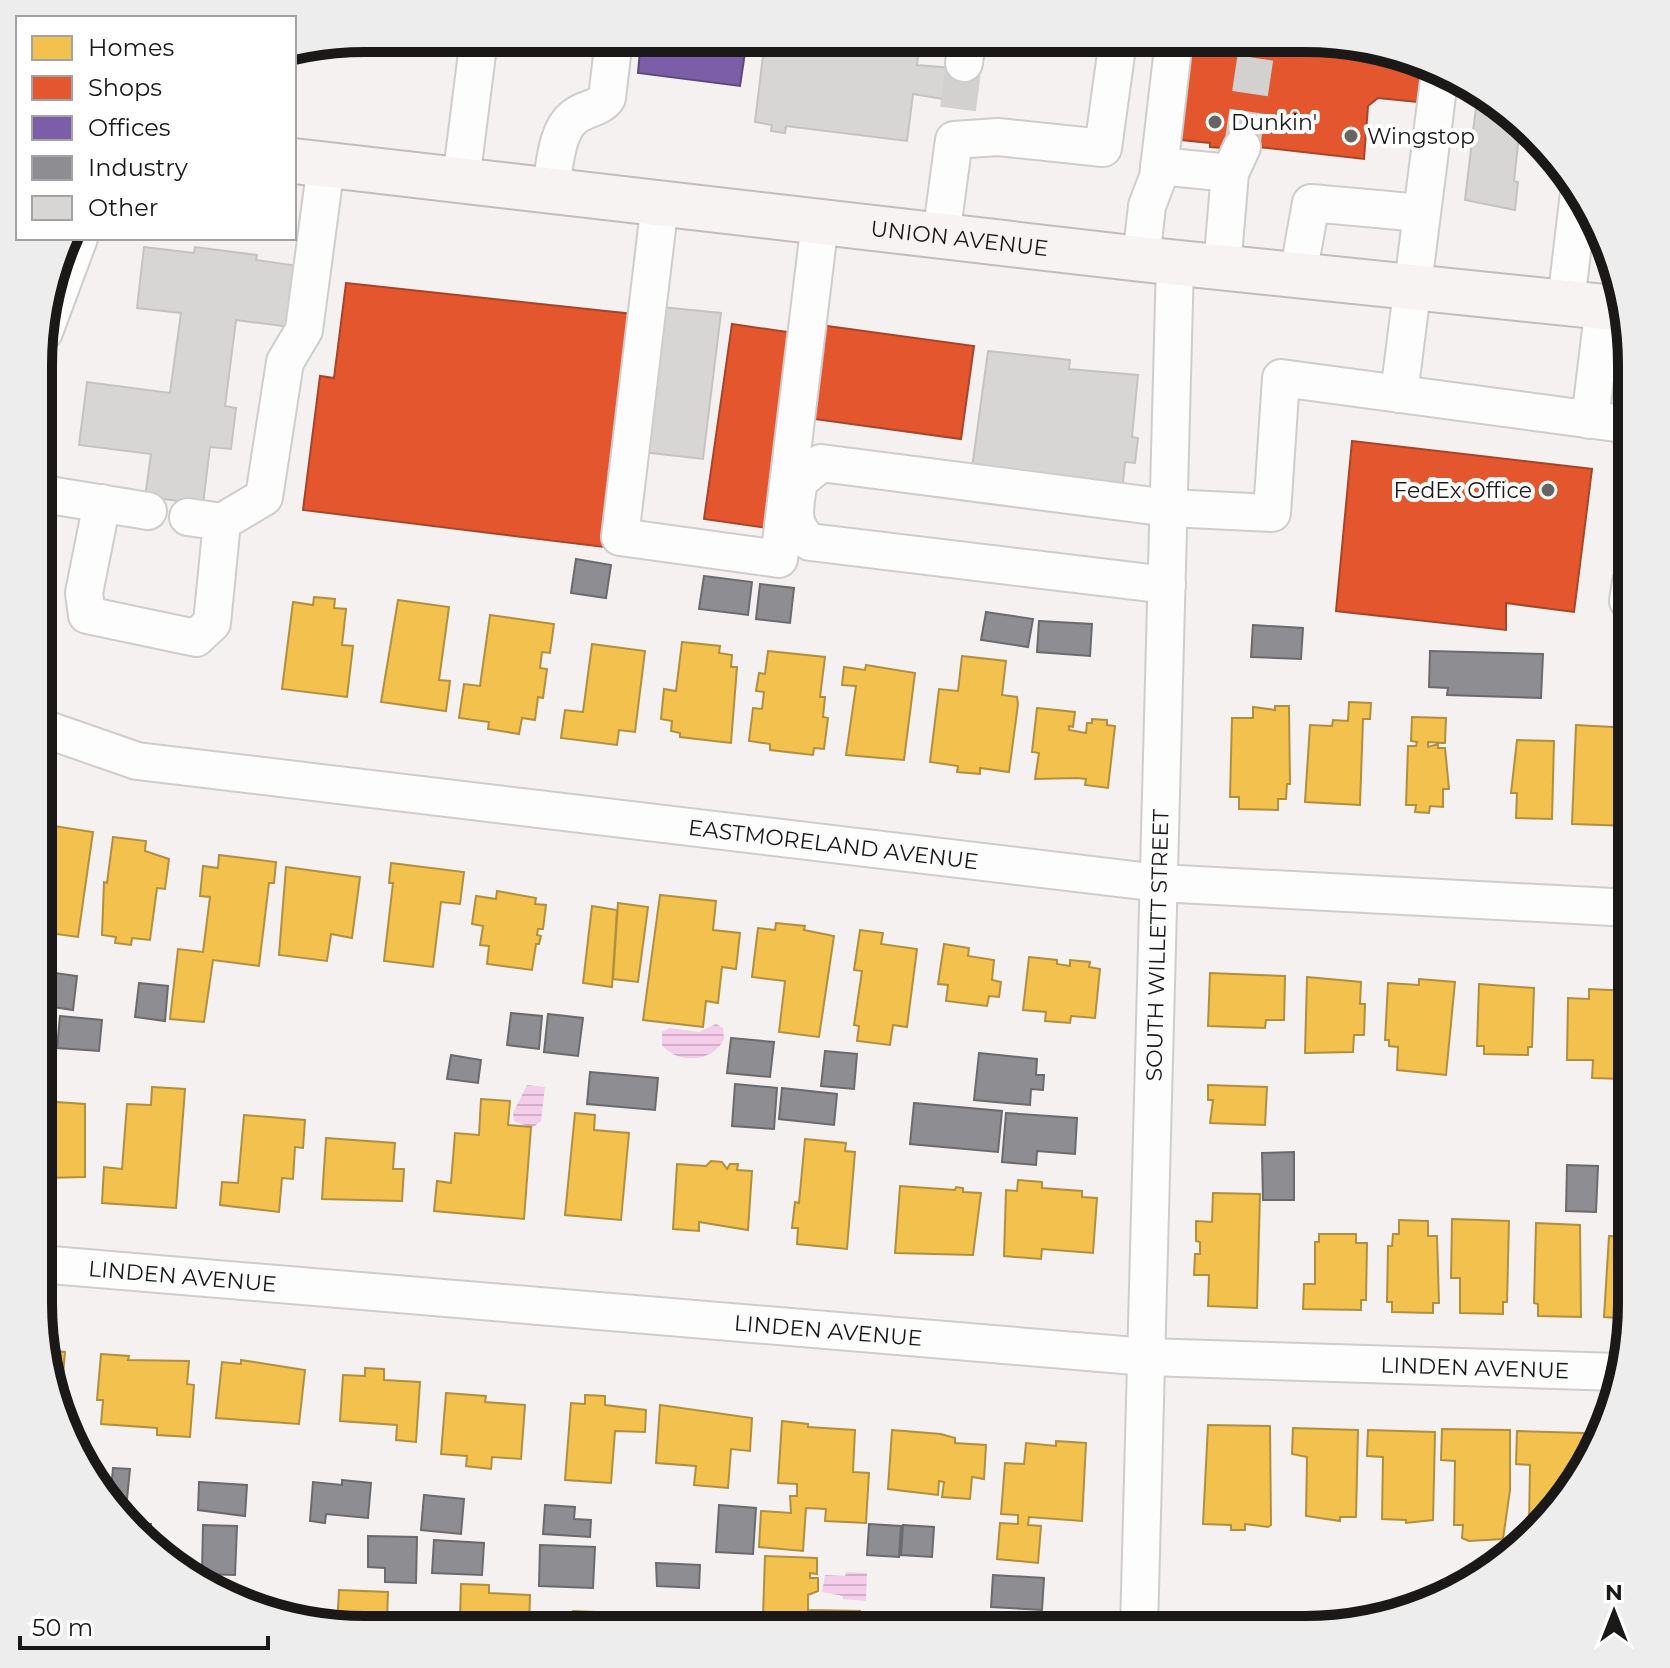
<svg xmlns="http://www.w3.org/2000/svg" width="1670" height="1668" font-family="Montserrat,sans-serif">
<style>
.water{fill:url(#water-rules)}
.homes{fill:#f2c14e;stroke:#b28f3e;stroke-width:2}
.shops{fill:#e4572e;stroke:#a84427;stroke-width:2}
.offices{fill:#7b5ea7;stroke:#5e497c;stroke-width:2}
.industry{fill:#8d8d92;stroke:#6b6a6d;stroke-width:2}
.building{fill:#d8d6d4;stroke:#c5c3c1;stroke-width:2}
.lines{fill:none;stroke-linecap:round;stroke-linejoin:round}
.minor-tunnel{stroke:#d3d1d0;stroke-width:36;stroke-dasharray:36 18;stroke-linecap:butt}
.minor-casing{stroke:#cfcdcc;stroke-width:40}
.major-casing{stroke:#c5bbbc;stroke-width:48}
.minor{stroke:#fdfdfd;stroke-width:36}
.major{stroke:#f8f3f3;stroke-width:44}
.poi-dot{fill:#676564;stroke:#fff;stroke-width:3}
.labels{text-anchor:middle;stroke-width:8;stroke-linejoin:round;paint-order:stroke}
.poi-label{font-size:22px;fill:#1b1918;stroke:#fff;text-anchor:start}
.street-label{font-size:22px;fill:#1b1918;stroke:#fff}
.rim{fill:none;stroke:#1b1918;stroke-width:10}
</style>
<defs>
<pattern id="water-rules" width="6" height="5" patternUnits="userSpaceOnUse" patternTransform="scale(2)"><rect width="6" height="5" fill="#f4cdea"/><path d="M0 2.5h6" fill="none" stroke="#d1afc8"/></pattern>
</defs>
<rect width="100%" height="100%" fill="#f4f1f0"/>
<path class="water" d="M716,1024L723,1028L724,1038C716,1062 677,1065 662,1045V1032L670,1028L699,1032Z
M527,1085L545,1087L541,1121L532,1128L514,1121L513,1113Z
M846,1572L867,1573L866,1601L843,1599V1596L822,1592L825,1575L845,1576Z"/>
<path class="homes" d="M314,597L335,599L334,608L346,609L342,645L353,646L347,697L282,689L293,602L313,605Z
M398,600L449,607L439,680L450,681L446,711L381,702Z
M490,615L554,624L550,653L542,652L540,668L547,669L543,698L538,697L535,720L522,718L519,734L488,729L489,722L459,718L464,684L480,686Z
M682,642L720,646L719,653L732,655L731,667H737L731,743L680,737V733L671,731L672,721L661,719L664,689L676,691Z
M592,644L645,651L635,732L619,730L617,745L561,738L565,710L583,712Z
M768,651L825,657L820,697H825L823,717L828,718L824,749L814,748L813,755L770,750V744L749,741L753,708L762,709L764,692L756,691L759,673L765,674Z
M962,656L1006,661L1002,695L1017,697L1018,704L1009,772L980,768V774L957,772L958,766L930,762L939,689L958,691Z
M866,665L915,673L904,760L846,755L856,686L842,685L844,667L865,670Z
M1349,702L1371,703L1370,719H1363L1360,805L1305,802L1310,725L1332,726L1333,720L1348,721Z
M1275,706H1289L1290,784H1287L1286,799H1278V810L1239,809V797H1230L1232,718H1253V707L1275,710Z
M1037,708L1075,712L1073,727L1069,726V730L1086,733L1087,723H1092V719L1107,720V725L1115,726L1108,788L1085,785L1086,779L1077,778L1035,779L1039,753L1032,752Z
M1412,717L1446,718L1445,743L1428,742V747L1438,744V748H1445L1449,789H1443V807L1430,806L1429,813L1415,812L1416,805H1406L1408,746H1416L1417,742L1411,741Z
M1576,725L1631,728V826L1572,824Z
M1517,740L1554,741L1552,819L1516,818L1517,793H1511Z
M41,824L93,832L78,937L41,932Z
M113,837L146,841L145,851L169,859L165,889L157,888L150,940L132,938L131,945L115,943L116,937L102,935L104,882L107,883Z
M219,855L276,862L274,883H269L259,966L213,960L204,1022L170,1019L178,949L203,952L210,897L200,896L203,866L218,868Z
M391,863L464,872L460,904L441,902L433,967L384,961L393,883H389Z
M286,867L360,877L352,938L331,934L327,961L279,955Z
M497,891L536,898L535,904L546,905L543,929H538L537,935L541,936L539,944H536L532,970L487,964L489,946L480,945L483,926L472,924L476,896L496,899Z
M660,895L716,901L713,930L740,933L736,969L722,967L718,1003L706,1001L703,1027L643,1020Z
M618,903L648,907L638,982L613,979Z
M592,906L617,910L612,987L583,983Z
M776,923L805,926L804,930L834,936L819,1037L779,1032L785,981L752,977L758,928L775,930Z
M860,930L883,933L881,944L917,949L907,1027L893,1025L890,1045L857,1041L859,1026L854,1025L862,971L854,970Z
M944,944L969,948L968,956L994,960L992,980L1001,982L999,997L989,996L987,1006L946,1001L948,985L938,984Z
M1029,957L1057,960V964L1070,966V960L1090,962L1089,967L1100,969L1095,1018L1071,1016L1070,1023L1045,1021L1046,1012L1023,1010Z
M1210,973L1285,976L1284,1020H1266L1265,1028L1208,1026Z
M1307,977L1361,982L1360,1004H1365L1364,1035H1354L1353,1052L1305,1053Z
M1419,979L1455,982L1446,1075L1397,1070L1398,1047L1389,1046V1040H1385L1388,983L1419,985Z
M1479,984L1534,988L1532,1047H1528V1055L1484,1054V1046H1477Z
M1589,989L1631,991L1625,1079L1592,1078L1593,1060H1567L1568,998L1589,999Z
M1208,1085L1267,1087L1265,1125L1210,1123L1213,1100H1208Z
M152,1087L185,1089L176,1208L102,1203L104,1167L122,1169L127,1104L151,1105Z
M481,1099L510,1101L508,1125L531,1127L524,1219L434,1211L437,1181L451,1183L455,1133L479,1135Z
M56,1102L85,1104V1177L46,1178L47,1173L39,1172L40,1111L55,1112Z
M575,1113L595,1115L594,1130L629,1133L621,1220L565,1215Z
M244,1115L305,1120L303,1148L295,1147L293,1179L282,1178L279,1212L220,1205L222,1182L238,1183Z
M326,1138L395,1143L393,1169H404L402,1201L322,1199Z
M805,1139L846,1143L845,1151L855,1152L847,1249L797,1244L798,1228H792L795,1202L799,1203Z
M711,1161L722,1162L727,1169L730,1164H738L737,1170L752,1171L748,1230L699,1222V1231L673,1229L677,1164L706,1166Z
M1018,1180L1042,1182V1188L1082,1191V1197L1097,1198L1093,1253L1042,1249L1041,1259L1004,1256L1006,1190L1017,1191Z
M900,1186L955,1190L956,1187L963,1188V1192L981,1193L973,1255L895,1253Z
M1213,1193L1260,1194L1257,1308L1208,1306L1209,1275H1194L1195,1254H1200V1242L1196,1241V1221L1212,1222Z
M1452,1219L1509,1221L1507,1302H1503V1314L1460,1313V1278H1451Z
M1399,1220L1428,1221V1236H1437L1439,1303H1433V1313L1392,1312V1302H1387L1388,1246H1392L1393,1234H1399Z
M1536,1223L1580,1225L1581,1317L1538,1316V1304L1534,1303Z
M1319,1234H1356V1243H1367L1366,1300H1361V1310L1303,1309L1304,1284H1315V1242H1319Z
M1609,1236L1631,1237V1319L1604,1317Z
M44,1350L65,1352L61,1399L53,1398Z
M101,1354L129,1356L128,1360L189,1361L187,1384L194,1385L190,1437L157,1435V1428L101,1424L103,1400H97Z
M241,1360L305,1370L299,1424L216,1418L222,1362L241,1364Z
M365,1368L384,1369V1380L420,1382L416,1442L396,1440L397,1425L340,1421L343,1375L365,1376Z
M446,1393L486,1396L485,1402L525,1405L521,1459L492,1457L491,1469L466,1466L467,1456L441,1454Z
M585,1395L605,1396V1405L646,1410L645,1432L615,1431L611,1483L565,1480L571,1403L585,1404Z
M660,1405L752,1418L750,1451L731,1449L728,1488L694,1485L696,1466L656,1463Z
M782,1421L808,1424V1427L855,1430L853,1472L869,1473L866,1523L825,1521L826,1509L806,1508L803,1551L759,1547L761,1511L791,1513L790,1496H797V1484L778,1483Z
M1208,1425L1270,1426L1271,1525L1268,1527L1245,1524V1530H1231V1525L1203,1524Z
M1293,1428L1358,1430L1356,1517H1340V1521L1306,1516L1307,1457L1292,1454Z
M1442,1429L1510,1430V1490L1503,1539L1469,1541L1462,1538L1463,1525H1454L1455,1461L1441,1460Z
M892,1430L941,1434L955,1438V1443L986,1445L984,1479L972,1477L970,1499L942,1497L944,1482L939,1481L938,1495L888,1489Z
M1368,1430L1435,1432L1433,1520L1406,1523V1520L1382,1519L1383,1457L1367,1456Z
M1517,1431L1584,1433L1586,1462L1533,1527H1529L1530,1465L1516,1464Z
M1056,1441L1086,1443L1082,1521L1029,1517L1028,1525L1041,1526L1038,1563L997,1559L1000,1523L1018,1524V1515L1001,1514L1005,1463L1024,1464L1026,1443L1056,1446Z
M765,1556L817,1558V1574L810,1573V1578H818V1591L808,1595V1610L860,1611L861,1629H776H781L782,1617L778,1614L763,1616Z
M461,1584L489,1585V1593L530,1595L529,1629H447L449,1619H460Z
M339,1590L388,1592L387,1620H395L394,1629L337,1627Z
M573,1611L596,1612V1621H620L619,1629H560V1619L572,1620Z
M700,1617H705V1621L747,1623V1629H676V1620L700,1621Z"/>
<path class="shops" d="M1183,40L1347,41L1421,66L1417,102L1378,98L1368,106L1364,159L1268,148L1222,144V148L1210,147V143L1172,139Z
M346,283L633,314L604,547L303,510L320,376L334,378Z
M732,324L801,334L774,529L704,519Z
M820,325L974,346L961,439L807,418Z
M1352,441L1592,469L1574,612L1506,603V630L1336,611Z"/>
<path class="offices" d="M641,39H747L740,86L638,73Z"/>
<path class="industry" d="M576,559L611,565L606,598L571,593Z
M704,576L752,582L748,615L699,609Z
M760,584L794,588L790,623L756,619Z
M986,612L1033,619L1028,647L981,640Z
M1039,621L1092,624L1090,656L1037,652Z
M1253,625L1303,628L1301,659L1251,657Z
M1430,651L1543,654L1541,698L1447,695L1448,688L1429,687Z
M41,971L77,976L73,1010L40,1005Z
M139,983L168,986L165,1021L135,1017Z
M511,1013L542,1016L539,1049L507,1045Z
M548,1014L583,1018L578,1056L544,1052Z
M60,1016L102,1020L99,1051L57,1048Z
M731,1038L774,1042L770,1077L727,1073Z
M825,1051L857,1054L854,1089L821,1086Z
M979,1053L1037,1059L1036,1075H1044L1043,1090L1031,1089L1030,1105L974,1100Z
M451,1055L481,1060L478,1083L447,1079Z
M590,1072L658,1078L655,1110L587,1104Z
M735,1084L777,1088L774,1129L732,1126Z
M782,1088L837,1094L834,1125L779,1119Z
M914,1103L1002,1111L998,1152L910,1144Z
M1006,1113L1077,1118L1075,1154L1037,1151L1036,1165L1002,1162Z
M1294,1152V1200H1263L1262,1153Z
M1567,1165L1598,1166L1596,1212L1566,1211Z
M113,1468L130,1469L126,1509L113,1508L112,1503L105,1502L92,1477L112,1479Z
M342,1480L371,1483L368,1518L326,1514L325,1523L310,1521L313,1482L342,1485Z
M199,1482L247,1485L245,1516L198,1510Z
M424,1495L464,1499L461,1534L421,1530Z
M545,1505L575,1507L574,1519L591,1520L590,1537L543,1534Z
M719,1505L756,1508L753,1554L716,1552Z
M131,1523L151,1524L150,1539Z
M869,1524L901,1526L899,1557L867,1555Z
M203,1525L237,1526L235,1575L202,1574Z
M903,1525L934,1527L932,1557L901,1555Z
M368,1536L417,1537L416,1583L385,1582V1568L368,1567Z
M434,1540L484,1543L482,1575L432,1573Z
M540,1545L595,1547L593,1588L539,1586Z
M656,1563L700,1565L699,1588L657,1586Z
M993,1575L1044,1578L1042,1610L991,1607Z"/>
<path class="building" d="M365,38H472L470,56L342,42Z
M530,38L551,39L541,46L533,44Z
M765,39L920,40L917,65L977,70L973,104L913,94L907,141L786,126L785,133L771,131L772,125L755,122Z
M1478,90L1520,127L1514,181L1518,182L1515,210L1465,200Z
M144,247L194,253L195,247L257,255L256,260L305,267L297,328L236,320L225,406L236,408L231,449L210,447L203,504L145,497L151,454L79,445L87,382L170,393L181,313L137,308Z
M661,307L721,313L703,459L643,452Z
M988,351L1070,360L1069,369L1138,375L1132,437L1138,438L1135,463L1125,462L1122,493L972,468Z"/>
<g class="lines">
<path class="minor-tunnel" d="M958,109L964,63
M1242,147L1258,40"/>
<defs>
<g id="minor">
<path d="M964,63L967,40"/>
<path d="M1159,166L1230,173"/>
<path d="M461,180L479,38"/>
<path d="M550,191C555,169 555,132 574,117C585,108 599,109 607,98L614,39"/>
<path d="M660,203L620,537L779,559L820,222"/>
<path d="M941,236L954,140L998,137L1103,148L1118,40"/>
<path d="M1141,259L1147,206L1158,177L1174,40"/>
<path d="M1222,268L1230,173L1242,147"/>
<path d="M1298,275L1311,203L1421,213"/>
<path d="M1566,302L1579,193"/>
<path d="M44,332L79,238"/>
<path d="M1399,394L1440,72"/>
<path d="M1590,420L1604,306"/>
<path d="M43,494L148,511"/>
<path d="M102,503L84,593L87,615L196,638L212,623L222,522"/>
<path d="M188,517L222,522L264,497L285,362L304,330L326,165"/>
<path d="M1167,585L810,542C789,524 795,507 799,481L821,463L1169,508L1272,513L1281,378L1631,425"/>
<path d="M1628,601L1631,582"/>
<path id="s1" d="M42,728L137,761L1159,883L1631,908"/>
<path id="s2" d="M39,1264L1147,1357L1618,1372"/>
<path id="s3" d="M1139,1629L1175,263"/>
</g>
<g id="major">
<path id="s4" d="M294,161L1141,259L1624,309"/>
</g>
</defs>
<use href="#minor" class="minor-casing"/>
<use href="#major" class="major-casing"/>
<use href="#minor" class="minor"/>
<use href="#major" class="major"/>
</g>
<g class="poi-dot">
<circle cx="1215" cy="122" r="8"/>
<circle cx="1351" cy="136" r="8"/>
<circle cx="1548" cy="490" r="8"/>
</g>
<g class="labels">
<g class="poi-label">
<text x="1231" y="130">Dunkin'</text>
<text x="1367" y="144">Wingstop</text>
<text x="1532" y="498" text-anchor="end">FedEx Office</text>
</g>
<g class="street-label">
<text dy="8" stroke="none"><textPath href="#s4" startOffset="670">UNION AVENUE</textPath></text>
<text dy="8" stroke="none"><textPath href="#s1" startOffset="802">EASTMORELAND AVENUE</textPath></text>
<text dy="8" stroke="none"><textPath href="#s3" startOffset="684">SOUTH WILLETT STREET</textPath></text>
<text dy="8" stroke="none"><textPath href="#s2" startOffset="144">LINDEN AVENUE</textPath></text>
<text dy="8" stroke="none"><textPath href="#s2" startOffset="792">LINDEN AVENUE</textPath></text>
<text dy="8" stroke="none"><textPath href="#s2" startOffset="1440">LINDEN AVENUE</textPath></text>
</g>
</g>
<path d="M0 0H1670V1668H0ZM365 52H1305A313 313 0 0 1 1618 365V1303A313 313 0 0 1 1305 1616H365A313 313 0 0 1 52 1303V365A313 313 0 0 1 365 52Z" fill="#ededed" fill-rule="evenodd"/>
<path class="rim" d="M365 52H1305A313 313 0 0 1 1618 365V1303A313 313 0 0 1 1305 1616H365A313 313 0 0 1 52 1303V365A313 313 0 0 1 365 52Z"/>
<rect x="16" y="16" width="280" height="224" fill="#ffffff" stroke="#a4a3a3" stroke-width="2"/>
<rect x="32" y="36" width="40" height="24" fill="#f2c14e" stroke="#a4a3a3" stroke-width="2"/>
<text x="88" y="56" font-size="24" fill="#1b1918">Homes</text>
<rect x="32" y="76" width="40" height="24" fill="#e4572e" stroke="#a4a3a3" stroke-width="2"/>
<text x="88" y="96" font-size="24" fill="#1b1918">Shops</text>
<rect x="32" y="116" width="40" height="24" fill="#7b5ea7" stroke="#a4a3a3" stroke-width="2"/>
<text x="88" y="136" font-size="24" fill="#1b1918">Offices</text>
<rect x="32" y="156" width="40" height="24" fill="#8d8d92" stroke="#a4a3a3" stroke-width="2"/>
<text x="88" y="176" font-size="24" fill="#1b1918">Industry</text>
<rect x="32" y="196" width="40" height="24" fill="#d8d6d4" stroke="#a4a3a3" stroke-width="2"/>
<text x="88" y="216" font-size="24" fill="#1b1918">Other</text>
<g transform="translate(1614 1612)" stroke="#ffffff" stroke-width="6" paint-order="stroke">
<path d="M0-6L14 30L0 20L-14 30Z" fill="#1b1918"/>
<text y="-12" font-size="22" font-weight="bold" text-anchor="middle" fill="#1b1918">N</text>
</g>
<path d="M20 1636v12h248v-12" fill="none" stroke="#1b1918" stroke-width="4"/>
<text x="32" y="1636" font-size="24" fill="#1b1918" stroke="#ffffff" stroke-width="6" paint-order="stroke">50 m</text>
</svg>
